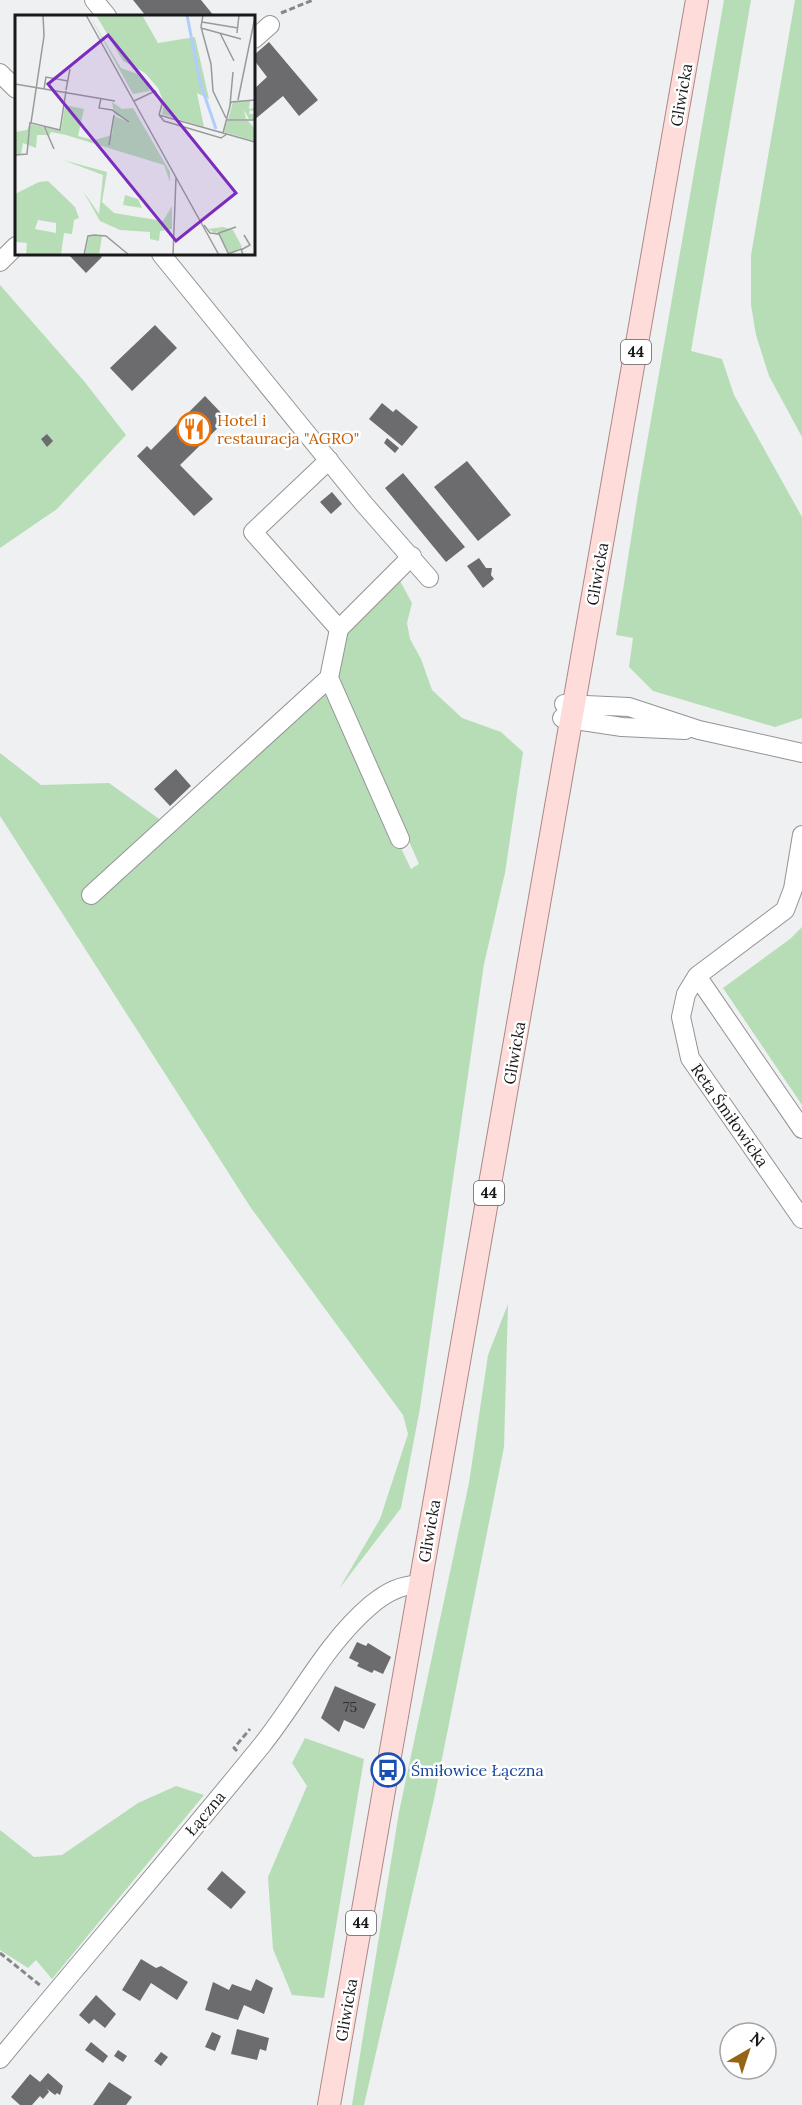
<svg xmlns="http://www.w3.org/2000/svg" width="802" height="2105" font-family="Lora,serif">
<style>
.green{fill:#b7ddb7}
.building{fill:#6c6b6d}
.lines{fill:none;stroke-linecap:round;stroke-linejoin:round}
.minor-casing{stroke:#939496;stroke-width:20}
.major-casing{stroke:#ad8887;stroke-width:24}
.path{stroke:#868788;stroke-width:3;stroke-dasharray:6 3;stroke-linecap:butt}
.minor{stroke:#fff;stroke-width:18}
.major{stroke:#fddcda;stroke-width:22}
.labels{text-anchor:middle;stroke-width:5;stroke-linejoin:round;paint-order:stroke}
.number-label{font-size:14px;fill:#2e2e2f}
.shield{fill:#fff;stroke:#5e5e5f;stroke-width:1.5}
.shield-label{font-size:15px;font-weight:bold;fill:#19191a}
.street-label{font-size:16px;fill:#19191a;stroke:#fff}
.food-label{font-size:16px;fill:#c56008;stroke:#fff;text-anchor:start}
.transit-label{font-size:16px;fill:#164399;stroke:#fff;text-anchor:start}
.inset-river{fill:none;stroke:#b1ccfd;stroke-width:3}
.inset-road{fill:none;stroke:#999a9b;stroke-width:1.5}
.view{fill:#7b2cbf;fill-opacity:0.15;stroke:#7b2cbf;stroke-width:3}
.inset-edge{fill:none;stroke:#19191a;stroke-width:3}
</style>
<rect width="100%" height="100%" fill="#eef0f1"/>
<path class="green" d="M724,0H751L691,351L722,359L734,395L802,517V718L775,727L653,691L629,667L633,638L616,635L638,494Z
M795,0H802V437L769,376L756,335L751,305V255Z
M0,285L84,381L126,435L57,509L0,548Z
M393,568L412,603L407,623L410,639L421,659L432,690L462,718L501,732L523,752L505,873L484,964L420,1408L401,1508L339,1589L380,1519L408,1434L403,1415L251,1208L0,816V753L41,785L109,783L176,831L325,690L411,869L419,864L337,677L347,634Z
M802,927V1105L723,988L790,939Z
M508,1304L504,1447L434,1799L364,2105H352L399,1812L469,1483L488,1355Z
M305,1738L364,1759L324,1998L292,1995L273,1949L268,1877L307,1786L292,1763Z
M176,1786L204,1795L52,1979L36,1960L28,1968L0,1950V1830L34,1857L62,1855L138,1803Z"/>
<path class="building" d="M133,0H201L214,16H146Z
M269,42L318,100L299,116L283,96L254,120V89L267,77L254,60V55Z
M68,254H98L102,257L86,273Z
M155,325L177,348L132,391L110,368Z
M205,396L227,419L180,465L213,499L194,516L137,456L147,446L151,450Z
M382,403L393,412L396,409L418,427L402,446L369,419Z
M47,434L53,441L47,447L41,439Z
M387,438L399,448L395,453L384,443Z
M467,461L511,515L478,541L434,487Z
M403,473L465,547L446,562L385,488Z
M332,492L342,504L331,514L320,502Z
M479,558L486,568H492L491,575L494,579L483,588L467,566Z
M176,769L191,786L170,806L154,789Z
M357,1642L366,1646L368,1643L391,1657L383,1674L374,1670L372,1673L357,1666L359,1663L349,1658Z
M335,1686L376,1704L364,1729L344,1720L339,1732L321,1718Z
M222,1871L246,1892L231,1909L207,1889Z
M141,1959L156,1968L161,1966L188,1982L177,2000L151,1983L140,2001L122,1990Z
M256,1979L273,1988L264,2014L244,2005L238,2020L205,2010L213,1982L229,1990L232,1984L251,1991Z
M96,1995L116,2014L105,2028L94,2019L89,2024L79,2015Z
M237,2029L269,2038L266,2051L260,2049L257,2060L231,2054Z
M212,2032L221,2036L215,2051L205,2047Z
M91,2042L108,2056L103,2063L85,2050Z
M118,2050L127,2056L123,2062L114,2056Z
M161,2052L168,2057L161,2066L154,2061Z
M48,2073L63,2086L60,2095L57,2093L55,2095L47,2089L49,2092L43,2099L40,2096L32,2105H20L11,2097L30,2074L40,2082Z
M109,2082L132,2097L126,2105H93Z"/>
<g class="lines">
<defs>
<path id="minor" d="M94,0L107,16
M254,39L270,25
M0,73L16,89
M161,254L364,504L429,578
M0,262L16,246
M329,460L253,532L339,629L329,678L400,839
M339,629L412,556
M564,704L629,707L699,730L802,753
M562,718L622,727L685,730
M802,835L793,889L785,910L697,976L686,994L681,1017L690,1058L802,1219
M91,895L329,678
M697,976L802,1129
M0,2059C87,1954 176,1851 262,1745C298,1700 326,1643 371,1605C384,1594 401,1584 419,1585"/>
<path id="major" d="M329,2105L697,0"/>
</defs>
<use href="#minor" class="minor-casing"/>
<use href="#major" class="major-casing"/>
<path class="path" d="M281,13L313,0
M237,1751L234,1748L250,1729
M0,1953L41,1986"/>
<use href="#minor" class="minor"/>
<use href="#major" class="major"/>
</g>
<defs>
<symbol id="restaurant-ring" viewBox="-11 -11 22 22"><circle r="9.5" fill="#fff" stroke="#e8710a" stroke-width="1.5"/><path d="M-5-6h1v4h1v-4h1v4h1v-4h1v5L-1.5 .5V6h-2V.5L-5-1ZM5-6V6H3V1.5H1.5Q1.5-4 5-6Z" fill="#e8710a"/></symbol>
<symbol id="bus-ring" viewBox="-11 -11 22 22"><circle r="9.5" fill="#fff" stroke="#1a4fb4" stroke-width="1.5"/><path d="M-5-6H5V4H4V6H2V4H-2V6H-4V4H-5ZM-3.5-4V0h7V-4ZM-3.5 1.2v1.5H-2V1.2ZM2 1.2v1.5H3.5V1.2Z" fill="#1a4fb4"/></symbol>
</defs>
<g fill-rule="evenodd">
<use href="#restaurant-ring" x="175" y="410" width="38" height="38"/>
<use href="#bus-ring" x="369" y="1751" width="38" height="38"/>
</g>
<g class="labels">
<g class="number-label">
<text x="350" y="1712">75</text>
</g>
<g class="shield">
<rect x="621" y="340" width="30" height="24" rx="4.5"/>
<rect x="474" y="1181" width="30" height="24" rx="4.5"/>
<rect x="346" y="1911" width="30" height="24" rx="4.5"/>
</g>
<g class="shield-label">
<text x="636" y="357">44</text>
<text x="489" y="1198">44</text>
<text x="361" y="1928">44</text>
</g>
<g class="street-label">
<text transform="translate(681 95) rotate(-80)" y="6">Gliwicka</text>
<text transform="translate(597 574) rotate(-80)" y="6">Gliwicka</text>
<text transform="translate(514 1053) rotate(-80)" y="6">Gliwicka</text>
<text transform="translate(730 1115) rotate(55)" y="6">Reta Śmiłowicka</text>
<text transform="translate(429 1531) rotate(-80)" y="6">Gliwicka</text>
<text transform="translate(205 1813) rotate(-50)" y="6">Łączna</text>
<text transform="translate(346 2010) rotate(-80)" y="6">Gliwicka</text>
</g>
<g class="food-label">
<text x="217" y="426">Hotel i<tspan x="217" dy="18">restauracja "AGRO"</tspan></text>
</g>
<g class="transit-label">
<text x="411" y="1776">Śmiłowice Łączna</text>
</g>
</g>
<g transform="translate(15 15)">
<rect width="240" height="240" fill="#eef0f1"/>
<path d="M74,0L106,53L128,61L135,76L118,79ZM81,0H127L143,28L180,22L194,84L182,78L189,112L147,99L149,88L143,73L130,58L108,46ZM235,86L234,94L240,93V97L235,95L234,99H240V104H234L229,95L231,104L213,105L218,87ZM97,87L107,94L118,93L155,157V167L149,150L51,120L36,117L34,121L30,112L46,116L50,90L69,94L63,121L79,125L97,120L99,101L117,108L99,99ZM212,106H233L240,114V126L209,117ZM15,109L28,112L32,120H22L21,133L8,128L6,139H0V117L12,115ZM48,145L92,157L87,187L99,198L148,206L157,191V214L145,216L144,226L135,224V217L105,215L85,206L68,176L84,199L88,160ZM33,166L60,192L64,203L59,205L57,219L49,218L46,240H11L12,228L1,227L0,179L24,167ZM23,205L41,208V218L20,214ZM110,180L123,184L127,193L108,190ZM208,212L218,215L227,232L214,239L203,216L206,214L200,218L193,214ZM74,221H87L84,240H70Z" fill="#b7ddb7" fill-rule="evenodd"/>
<path class="inset-river" d="M172,0L185,67L201,114"/>
<path class="inset-road" d="M28,0L29,21L16,108L45,115L51,76M71,0L204,240M188,0L186,12L196,49L198,76L211,103M187,7L223,13M186,13L226,24M205,18L219,46M222,18L224,0M0,69L100,86M29,74L31,62L53,66M51,75L55,54M86,83L84,93L97,95L114,107M223,85L240,2M119,86L140,76L147,89L144,100M215,90L218,57M144,100L240,127M144,100L149,106L206,123L212,119M211,105H240M29,111L39,134M208,118L216,87L240,85M94,130L99,100M0,140L12,139L15,107M189,210L195,218L204,219L214,240M201,219L221,212M226,235L235,230L229,220M213,239L226,234L228,240M69,240L73,221L79,220L91,221L114,240M158,240L161,162"/>
<path class="view" d="M93,20L221,178L161,226L33,69Z"/>
<rect width="240" height="240" class="inset-edge"/>
</g>
<g transform="translate(748 2051) rotate(39)"><circle r="28" fill="#ffffff" stroke="#a3a3a3" stroke-width="1.5"/>
<path d="M0-4.5L10 22L0 15L-10 22Z" fill="#966416"/>
<text y="-9" font-size="16" font-weight="bold" text-anchor="middle" fill="#19191a">N</text>
</g>
</svg>
